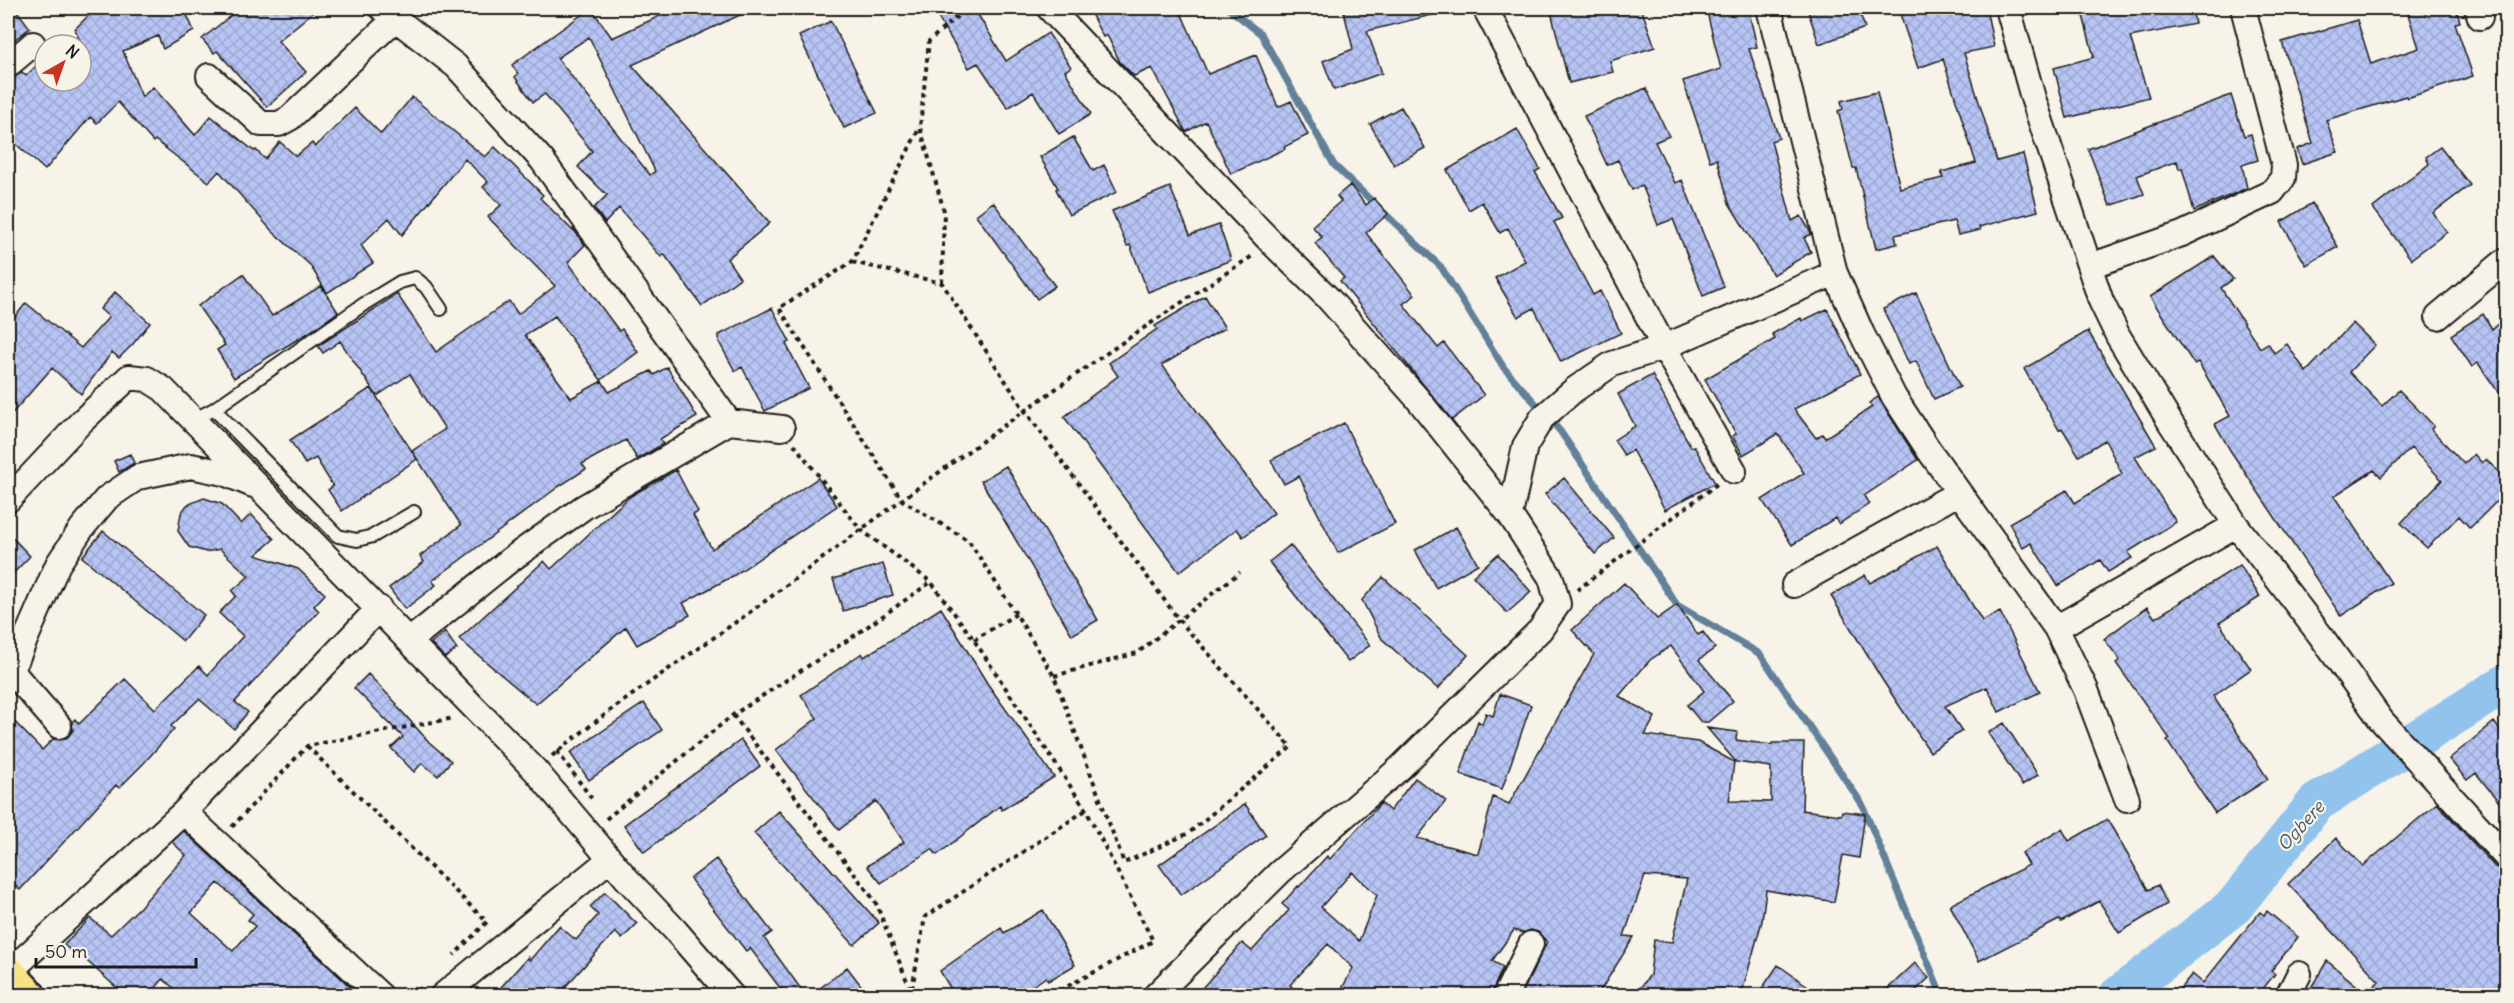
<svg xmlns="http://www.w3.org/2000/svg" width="2514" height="1003" font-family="Delius,sans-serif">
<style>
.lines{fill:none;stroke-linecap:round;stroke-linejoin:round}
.stream{stroke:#628099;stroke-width:7}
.river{stroke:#91c3ed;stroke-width:39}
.building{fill:url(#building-cross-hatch);stroke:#1c1c1c;stroke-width:1.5;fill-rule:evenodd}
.service-casing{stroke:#1c1c1c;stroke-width:16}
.minor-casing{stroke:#1c1c1c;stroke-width:28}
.trunk-casing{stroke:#1c1c1c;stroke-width:38}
.path{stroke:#1c1c1c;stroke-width:4;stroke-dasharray:4.5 4.5;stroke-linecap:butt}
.service{stroke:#f7f3e8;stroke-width:12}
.minor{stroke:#f7f3e8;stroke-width:24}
.trunk{stroke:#f6e281;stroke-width:33}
.labels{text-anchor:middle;stroke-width:4.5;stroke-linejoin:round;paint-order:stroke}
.water-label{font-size:18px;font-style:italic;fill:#455665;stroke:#f7f3e8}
</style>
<defs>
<pattern id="building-cross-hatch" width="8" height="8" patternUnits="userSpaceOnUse" patternTransform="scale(1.5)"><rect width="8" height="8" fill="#b7c4f4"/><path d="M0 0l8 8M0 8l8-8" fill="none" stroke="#9da8d1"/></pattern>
</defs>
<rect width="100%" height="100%" fill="#f7f3e8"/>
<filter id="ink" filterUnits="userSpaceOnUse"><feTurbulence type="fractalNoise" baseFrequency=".0167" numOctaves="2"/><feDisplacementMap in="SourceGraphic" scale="12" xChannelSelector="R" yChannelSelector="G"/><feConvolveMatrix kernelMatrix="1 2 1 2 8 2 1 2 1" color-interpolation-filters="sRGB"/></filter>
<g filter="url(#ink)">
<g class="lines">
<path class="stream" d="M1228,8L1261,34L1334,165L1441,267L1504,368L1560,431L1677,605L1760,654L1862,804L1942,996"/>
<path class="river" d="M2118,996L2234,906L2316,803L2506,683"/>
</g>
<path class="building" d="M8,8H15L30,28L15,39L8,28Z
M96,8H184L194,31L163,49L158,36L123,51L142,97L153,87L195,135L211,116L254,151L256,150L265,159L280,142L296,156L312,143L315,147L355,108L381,134L412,97L485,157L495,147L543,195L540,198L572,230L573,229L585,245L568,262L619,331L622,329L638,352L601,380L555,316L525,335L571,398L602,381L609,392L651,371L654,375L667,367L697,417L660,439L663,444L637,459L626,440L582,464L586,469L558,487L432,581L436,585L405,609L389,588L424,562L420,556L461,525L412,451L445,429L410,374L377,396L340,341L323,353L318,346L397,294L436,352L509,301L518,314L555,286L488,217L501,205L483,187L488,182L465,159L402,235L389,218L361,245L373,263L327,293L310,265L272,231L219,171L209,182L155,140L153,142L118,102L97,123L90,117L45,170L8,137V82L22,72L26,76L45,57V81H81V44L75,29Z
M240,8H318L278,41L306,72L267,107L217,51L214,53L202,39Z
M591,8L612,38L677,8H755L632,65L770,223L727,259L740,278L702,306L664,254L661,257L619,208L605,223L594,208L607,195L578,167L592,151L545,94L533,102L515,77L518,74L512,65ZM589,37L655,171L650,175L557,58Z
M932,8H974L1006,61L1048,33L1071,67L1065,71L1091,114L1059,134L1033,92L1008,108L978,63L969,68Z
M1088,8H1179L1208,74L1256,55L1278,107L1291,101L1308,135L1284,147L1285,149L1231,174L1206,121L1186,132L1152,68L1134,76L1120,62L1107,35L1103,37Z
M1343,8H1358L1359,12V8H1436V14L1367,31L1382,73L1334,90L1323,61L1353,49Z
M1550,8H1641L1655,47L1610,61L1613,72L1569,83Z
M1706,8H1748L1757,47L1749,49L1779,138L1771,141L1792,221L1801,216L1810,231L1811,234L1804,238L1811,252L1773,275L1729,203L1717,159L1710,161L1683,81L1721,69Z
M1807,8H1858L1865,28L1819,44Z
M1920,8H1986L1994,47L1964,53L1997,161L2023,154L2038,211L1979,227L1980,230L1958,235L1954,221L1895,235L1897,244L1876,249L1856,168H1853L1838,111L1843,109L1841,101L1877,92L1900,188L1943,178L1941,172L1976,163L1943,59L1918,68L1900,14Z
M2081,8H2192L2195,24L2130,37L2149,97L2067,118L2054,68L2094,57Z
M2406,8H2456L2460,22L2455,23L2473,76L2407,98L2406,96L2326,120L2338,152L2302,164L2297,149L2313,143L2282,42L2357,20L2371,64L2419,48Z
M831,21L877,113L844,128L799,36Z
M1646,88L1669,136L1655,142L1675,183L1682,180L1724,287L1703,296L1673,219L1658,225L1642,185L1632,190L1618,160L1607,165L1584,116Z
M2231,95L2244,136L2251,134L2258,160L2242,165L2247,188L2194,211L2182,168L2179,169L2177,161L2137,176L2144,194L2110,206L2088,149Z
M1401,107L1425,148L1394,165L1370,124Z
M1517,129L1540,169L1535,172L1562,218L1554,222L1593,295L1600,291L1621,333L1561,362L1534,308L1518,317L1495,278L1525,261L1508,228L1500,233L1482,202L1469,210L1447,170Z
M1073,137L1093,171L1104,165L1117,192L1069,215L1056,189L1058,188L1040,157Z
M2440,147L2470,185L2433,213L2447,232L2411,259L2373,208L2429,164L2426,157Z
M1350,185L1366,205L1374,198L1388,214L1366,233L1415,295L1403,304L1438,348L1444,343L1484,395L1452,420L1376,326L1340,281L1344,278L1315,243L1322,237L1312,226L1341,201L1337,196Z
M1170,187L1190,235L1219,225L1231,260L1148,292L1130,245L1127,246L1112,211Z
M993,202L1055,286L1037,299L976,215Z
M2312,203L2338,247L2306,265L2281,222Z
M2214,256L2233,279L2221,288L2260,348L2268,343L2274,353L2287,344L2306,372L2353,323L2375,345L2349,372L2382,406L2399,390L2434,426L2431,429L2464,464L2474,454L2482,463L2486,459L2506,480V492L2470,528L2459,516L2427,548L2401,523L2442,480L2411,448L2381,477L2374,470L2334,496L2391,583L2341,616L2230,450L2215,424L2230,416L2198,362L2194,364L2150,297Z
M243,274L272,316L321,286L338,312L308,333L234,378L217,350L225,345L198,306Z
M115,292L150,323L132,345L119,358L112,352L81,394L52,368L8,418V326L26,303L81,348L109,317L100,309Z
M1916,293L1960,387L1934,399L1916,361L1909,364L1883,309Z
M1205,296L1225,328L1162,365L1274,513L1243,537L1237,529L1179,572L1064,417L1118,376L1109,363L1157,329L1155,326Z
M772,308L790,342L786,344L809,388L765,411L742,367L735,371L719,342V335Z
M1827,309L1860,374L1794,409L1816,438L1822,434L1825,438L1872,407L1869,403L1878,397L1918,460L1864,496L1869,504L1839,524L1835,518L1792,545L1762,500L1804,473L1778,434L1743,455L1732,436L1736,434L1705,379L1775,339L1772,334L1801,318L1802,321Z
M2483,314L2492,329L2506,317V403L2478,363L2472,367L2451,335Z
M2088,331L2156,446L2135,457L2176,522L2128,552L2132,558L2108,572L2100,560L2058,586L2031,543L2023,548L2009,523L2067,490L2075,503L2122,474L2105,440L2079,456L2062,428L2059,430L2024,369Z
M1652,375L1691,447L1694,446L1715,483L1665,510L1632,450L1624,455L1614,440L1635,426L1618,394Z
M371,388L417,459L342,511L328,490L333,486L316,458L305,464L290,440Z
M1344,423L1395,524L1338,553L1299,476L1284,484L1271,460Z
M130,454L134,463L119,472L114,461Z
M1006,466L1098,620L1072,635L981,481Z
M676,470L698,512L693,515L712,549L818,478L837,506L733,576L683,603L690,615L637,645L626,627L536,704L459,639L544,561L551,569L629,497Z
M1564,478L1614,538L1595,554L1545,494Z
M204,498L222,504L241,524L251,514L274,539L256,555L298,569L325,594L314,606L319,611L235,702L248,712L234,729L199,699L171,726L174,729L143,764L119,788L116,785L20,890L8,878V715L42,750L53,739L61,740L68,737L73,730L72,722L75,719L79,724L125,679L155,709L199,666L208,675L243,636L219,613L236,596L232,591L249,576L220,549L206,552L189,547L178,531L181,513L187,505Z
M1456,527L1478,564L1436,588L1415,550Z
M103,531L204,615L183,641L82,557Z
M8,533L30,556L8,579Z
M1290,545L1370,645L1348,662L1269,562Z
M1937,546L1982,621L2000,612L2040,692L1999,712L1987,687L1945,706L1962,731L1930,752L1883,681L1831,596L1865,575L1870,583Z
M1498,554L1531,592L1507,613L1473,576Z
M883,564L893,595L843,611L833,579Z
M2240,565L2260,597L2219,623L2251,669L2213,696L2268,779L2215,813L2167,741L2170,739L2116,663L2120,660L2104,639L2147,607L2155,618Z
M1383,577L1468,655L1438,689L1382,639L1362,600Z
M1624,583L1657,619L1677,605L1698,635L1703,632L1715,648L1699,660L1733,701L1708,722H1701L1687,705L1704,691L1671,646L1650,660L1619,696L1655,717L1645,735L1698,742L1734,762L1729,801L1771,802V767L1736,762L1707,728L1737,732L1736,740L1772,745V743H1804L1802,810L1841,815L1842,811L1865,814L1859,858L1843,855L1834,902L1766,890L1762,921L1741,996H1634L1650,975L1654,940L1672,942L1687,879L1645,876L1624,936L1634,937L1597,996H1521L1547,942L1538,932L1531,930L1522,933L1514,930L1492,961L1503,967L1490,996H1338L1353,968L1328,944L1290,985L1301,996H1195L1242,943L1252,951L1289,910L1282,904L1298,886L1299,887L1327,856L1330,859L1381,803L1390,811L1415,778L1446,801L1417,838L1478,854L1493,797L1509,804L1594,654L1572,630ZM1352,872L1377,895L1359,941L1321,907Z
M941,608L987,683L1054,777L1002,810L1000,806L937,855L932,849L881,883L867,866L904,842L876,801L839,830L776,750L817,718L801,695L862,653L864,657Z
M445,632L457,649L445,658L431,643Z
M368,674L397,704L396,705L429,742L451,761L438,776L422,763L414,772L391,748L403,737L354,688Z
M1500,694L1531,705L1502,789L1460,774L1478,721L1482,724L1486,713L1493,716Z
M644,703L662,730L589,780L570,753Z
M2494,722L2506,738V811L2476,773L2467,780L2449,759Z
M2004,723L2038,775L2022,785L1988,733Z
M741,740L760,766L644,852L624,825Z
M2437,803L2495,867L2506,871V980L2487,996H2306L2327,961L2367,994L2379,981L2288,884L2336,838L2363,866Z
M1245,804L1266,835L1181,895L1159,865Z
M779,811L879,923L854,945L754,833Z
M2107,819L2148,890L2158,885L2167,904L2119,933L2099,901L2061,922L2059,920L1979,961L1950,905L2029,865L2022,853L2062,829L2069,841Z
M184,831L343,980L359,996H183L163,979L149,996H126L79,954L77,956L64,945L90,918L111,935L140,907L186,855L172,842ZM218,883L253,914L248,920L255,926L233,951L191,913Z
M716,859L772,932L764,938L806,996H786L750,948L746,951L690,879Z
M605,892L637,924L622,939L615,932L557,996H493L528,957L530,960L559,926L576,940L598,915L590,907Z
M1043,910L1075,965L1048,981L1046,977L1018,996H955L940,971L1001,928L1004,933Z
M2267,911L2298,937L2271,971L2275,974L2257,996H2174L2192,974L2203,983L2260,912L2264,915Z
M1915,963L1929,978L1910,996H1880Z
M1778,965L1822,996H1757Z
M847,967L869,996H810Z"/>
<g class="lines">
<defs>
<path id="service" d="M214,409L338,536L357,540L373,536L414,512
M193,420L214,409L364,304L400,282L415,278L426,287L441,309"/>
<path id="minor" d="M382,8L456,66L542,160L729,422
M1049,8L1272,243L1327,297L1417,398L1510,515L1551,578L1558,604L1540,630L1400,768L1280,872L1155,996
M1485,8L1664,347L1734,471
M1769,8L1835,273L1862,334L1894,397L1928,449L2056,628L2086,690L2127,799
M2008,8L2033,98L2101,301L2118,336L2170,422L2236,525L2321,636L2381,720L2506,857
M2477,8L2480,17
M8,65L33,44
M209,76L261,124H279L290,118L396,18
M2090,266L2182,234L2272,192L2283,178L2284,165L2243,8
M2438,317L2506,260
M8,500L82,421L129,377L147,379L163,389L535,770L627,879L675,930L732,996
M1510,515L1525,446L1542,418L1574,390L1612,364L1664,347L1835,273
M1794,585L1958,493
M2056,628L2236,525
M409,641L510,560L584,507L729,422L782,428
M8,667L59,726
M12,670L58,564L82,528L107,498L138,477L191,466L224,473L253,485
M184,812L381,996
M8,973L184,812L379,608
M442,996L610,859
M1505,996L1531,944
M2288,996L2299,974"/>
<path id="trunk" d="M8,973L29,996"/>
</defs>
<use href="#service" class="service-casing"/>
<use href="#minor" class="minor-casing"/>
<use href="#trunk" class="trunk-casing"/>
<path class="path" d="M852,262L942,283L1025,411L1179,620L1291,747L1189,833L1124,863L1054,676L1016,614L969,541L902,500L779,308L852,262L920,127
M942,283L944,211L920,127L929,41L967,8
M794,444L860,529L931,582L974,640L1086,810L1153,941L1049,996
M1577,590L1717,484
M974,640L1016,614
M1054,676L1137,653L1240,572
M733,715L875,901L913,996
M307,746L487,922L454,955
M557,751L592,799
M552,756C625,696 705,646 780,590C935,474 1091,360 1254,255
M606,819L733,715L854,636L931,582
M232,827L307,746L454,718
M413,996L421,988
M908,996L911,994L925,917L1086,810"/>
<use href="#service" class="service"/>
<use href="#minor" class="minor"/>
<use href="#trunk" class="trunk"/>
</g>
</g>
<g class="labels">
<g class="water-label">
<text transform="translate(2301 826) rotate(-48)" y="6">Ogbere</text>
</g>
</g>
<rect width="2514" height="1003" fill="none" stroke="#f7f3e8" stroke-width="30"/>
<rect x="15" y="15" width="2484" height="973" fill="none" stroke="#1c1c1c" stroke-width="2" filter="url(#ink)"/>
<g transform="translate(63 63) rotate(40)"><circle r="28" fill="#f7f3e8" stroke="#9f9d96" stroke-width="1.5"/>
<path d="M0-4.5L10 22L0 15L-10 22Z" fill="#c8321e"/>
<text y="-9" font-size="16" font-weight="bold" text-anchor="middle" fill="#1c1c1c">N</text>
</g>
<path d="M36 958v9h160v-9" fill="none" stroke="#1c1c1c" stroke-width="3"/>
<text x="45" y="958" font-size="18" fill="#1c1c1c" stroke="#f7f3e8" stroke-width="4.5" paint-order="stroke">50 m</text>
</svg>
